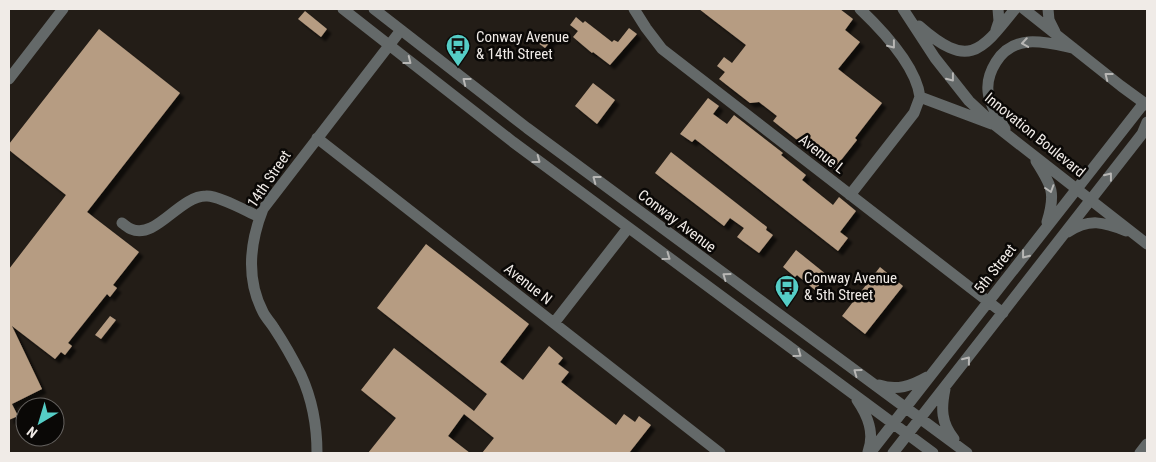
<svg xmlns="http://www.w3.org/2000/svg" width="1156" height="462" font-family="'Roboto Condensed',sans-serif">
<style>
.building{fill:#b69c82;filter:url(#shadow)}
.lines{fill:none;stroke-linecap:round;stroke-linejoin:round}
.minor{stroke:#646969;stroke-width:11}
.oneway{stroke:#b8b7b5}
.labels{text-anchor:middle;stroke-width:5;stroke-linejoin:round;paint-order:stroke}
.poi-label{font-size:15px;fill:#f0ebe7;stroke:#0a0806;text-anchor:start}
.street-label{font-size:15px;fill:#f0ebe7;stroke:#0a0806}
</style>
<defs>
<filter id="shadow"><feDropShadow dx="4.5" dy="4.5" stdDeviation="1" flood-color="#0009"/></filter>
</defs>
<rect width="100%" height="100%" fill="#231d17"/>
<path class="building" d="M699,9H840L853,19L845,30L860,42L838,69L882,103L855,138L857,140L834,169L773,121L777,116L759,102L750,103L719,79L725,72L717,66L724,57L732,63L746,45Z
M305,11L327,29L321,37L298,19Z
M576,17L583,23L585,21L612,42L614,40L618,42L629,28L637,34L610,65L593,52L592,53L573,37L578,31L570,25Z
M99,29L180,93L87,212L139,252L113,285L117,288L110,297L107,294L68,343L72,346L65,355L61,352L55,359L12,326L42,389L12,404L18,416L9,420V269L66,195L9,150V144Z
M547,32L554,37L545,48L538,43Z
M593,83L615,100L597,124L575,106Z
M708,98L719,106L713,114L727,124L734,115L783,153L781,155L806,175L802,180L833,205L839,197L856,211L840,232L848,238L838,251L695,139L692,142L680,134Z
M671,152L767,227L766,230L773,235L759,253L737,237L744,228L730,218L724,226L655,173Z
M426,244L529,324L500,362L523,380L549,346L563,358L558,364L569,372L561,382L616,425L624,414L635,422L639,416L651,425L629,453H482L494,438L464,414L448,436L470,453H368L396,418L361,390L394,348L474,411L487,394L377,308Z
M796,250L827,275L815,290L797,275L795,277L783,267Z
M880,267L903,286L865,334L842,316Z
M110,316L116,320L101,339L95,335Z"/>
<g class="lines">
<path class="minor" d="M343,9L513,142L933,453
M374,9L527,128L967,453
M634,9L646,28L662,49L1003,313
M860,9C882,30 916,65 920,97L992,124
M903,9L935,58L969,101L996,126L1147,244
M1024,9L1121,86L1147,105
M1048,9L1049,20L1055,32
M919,26C968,69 980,53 1015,9
M996,30L999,21L998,9
M9,79L63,9
M1005,129C999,118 989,104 988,91C987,81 991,70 996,62C1014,33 1045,42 1073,48
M317,138L720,453
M1036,161C1052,186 1056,193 1047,222
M850,195L914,113L920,97
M122,223C125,225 128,228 131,229C156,240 179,196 206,196C218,195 248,212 260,217
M1068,232C1089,218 1104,222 1126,231
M554,323L628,228
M879,385C897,391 911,386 927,377
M945,389C941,408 941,423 954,439
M857,400C868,416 875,433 868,452
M317,453C317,426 312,399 301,375C293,359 284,343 274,328C271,323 266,318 263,312C246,279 250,242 263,209L401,30
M870,453L1144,103
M893,453L1142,134L1147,122
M1140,453L1147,444"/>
</g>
<defs><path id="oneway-chevron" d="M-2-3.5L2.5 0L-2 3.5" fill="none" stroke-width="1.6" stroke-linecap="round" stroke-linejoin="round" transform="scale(1.25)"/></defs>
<g class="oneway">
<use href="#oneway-chevron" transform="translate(1025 43) rotate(171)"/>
<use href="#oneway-chevron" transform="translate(892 45) rotate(52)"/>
<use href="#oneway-chevron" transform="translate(408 61) rotate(38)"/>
<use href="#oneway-chevron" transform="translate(1108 76) rotate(-142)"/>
<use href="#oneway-chevron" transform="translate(951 78) rotate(52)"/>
<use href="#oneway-chevron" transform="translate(466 81) rotate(-142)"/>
<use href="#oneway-chevron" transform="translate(537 160) rotate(37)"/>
<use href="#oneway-chevron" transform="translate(1109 176) rotate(-52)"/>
<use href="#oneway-chevron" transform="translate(596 179) rotate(-143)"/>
<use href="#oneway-chevron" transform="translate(1050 189) rotate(72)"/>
<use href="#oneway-chevron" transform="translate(1025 255) rotate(128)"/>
<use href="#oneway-chevron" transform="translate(667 257) rotate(36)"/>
<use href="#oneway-chevron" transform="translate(726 276) rotate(-144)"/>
<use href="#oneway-chevron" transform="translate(798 354) rotate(36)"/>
<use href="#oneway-chevron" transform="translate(967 360) rotate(-52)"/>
<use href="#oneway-chevron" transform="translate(857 372) rotate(-144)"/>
</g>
<defs>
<symbol id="bus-pin" viewBox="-11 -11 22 30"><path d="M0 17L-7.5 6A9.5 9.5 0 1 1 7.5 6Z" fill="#55cdc6" stroke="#0a0806"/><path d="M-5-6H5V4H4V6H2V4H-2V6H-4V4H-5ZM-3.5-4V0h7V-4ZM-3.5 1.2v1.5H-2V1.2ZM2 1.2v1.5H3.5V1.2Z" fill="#111"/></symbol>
</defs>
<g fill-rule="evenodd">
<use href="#bus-pin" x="444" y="32" width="28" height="38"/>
<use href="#bus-pin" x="773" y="273" width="28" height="38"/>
</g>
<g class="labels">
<g class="poi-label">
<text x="476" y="42">Conway Avenue<tspan x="476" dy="17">&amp; 14th Street</tspan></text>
<text x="804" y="283">Conway Avenue<tspan x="804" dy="17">&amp; 5th Street</tspan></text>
</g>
<g class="street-label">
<text transform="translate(1035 135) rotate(39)" y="5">Innovation Boulevard</text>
<text transform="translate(822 154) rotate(38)" y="5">Avenue L</text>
<text transform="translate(269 179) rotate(-56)" y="5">14th Street</text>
<text transform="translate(677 221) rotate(37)" y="5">Conway Avenue</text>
<text transform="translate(995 269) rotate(-52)" y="5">5th Street</text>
<text transform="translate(528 284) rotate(38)" y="5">Avenue N</text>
</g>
</g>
<rect width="1156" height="462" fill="none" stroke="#f0ebe7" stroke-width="20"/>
<g transform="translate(40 422) rotate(218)"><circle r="24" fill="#0a0806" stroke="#666360"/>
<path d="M0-4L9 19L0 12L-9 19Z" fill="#55cdc6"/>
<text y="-8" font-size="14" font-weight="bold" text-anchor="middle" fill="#f0ebe7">N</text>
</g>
</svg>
